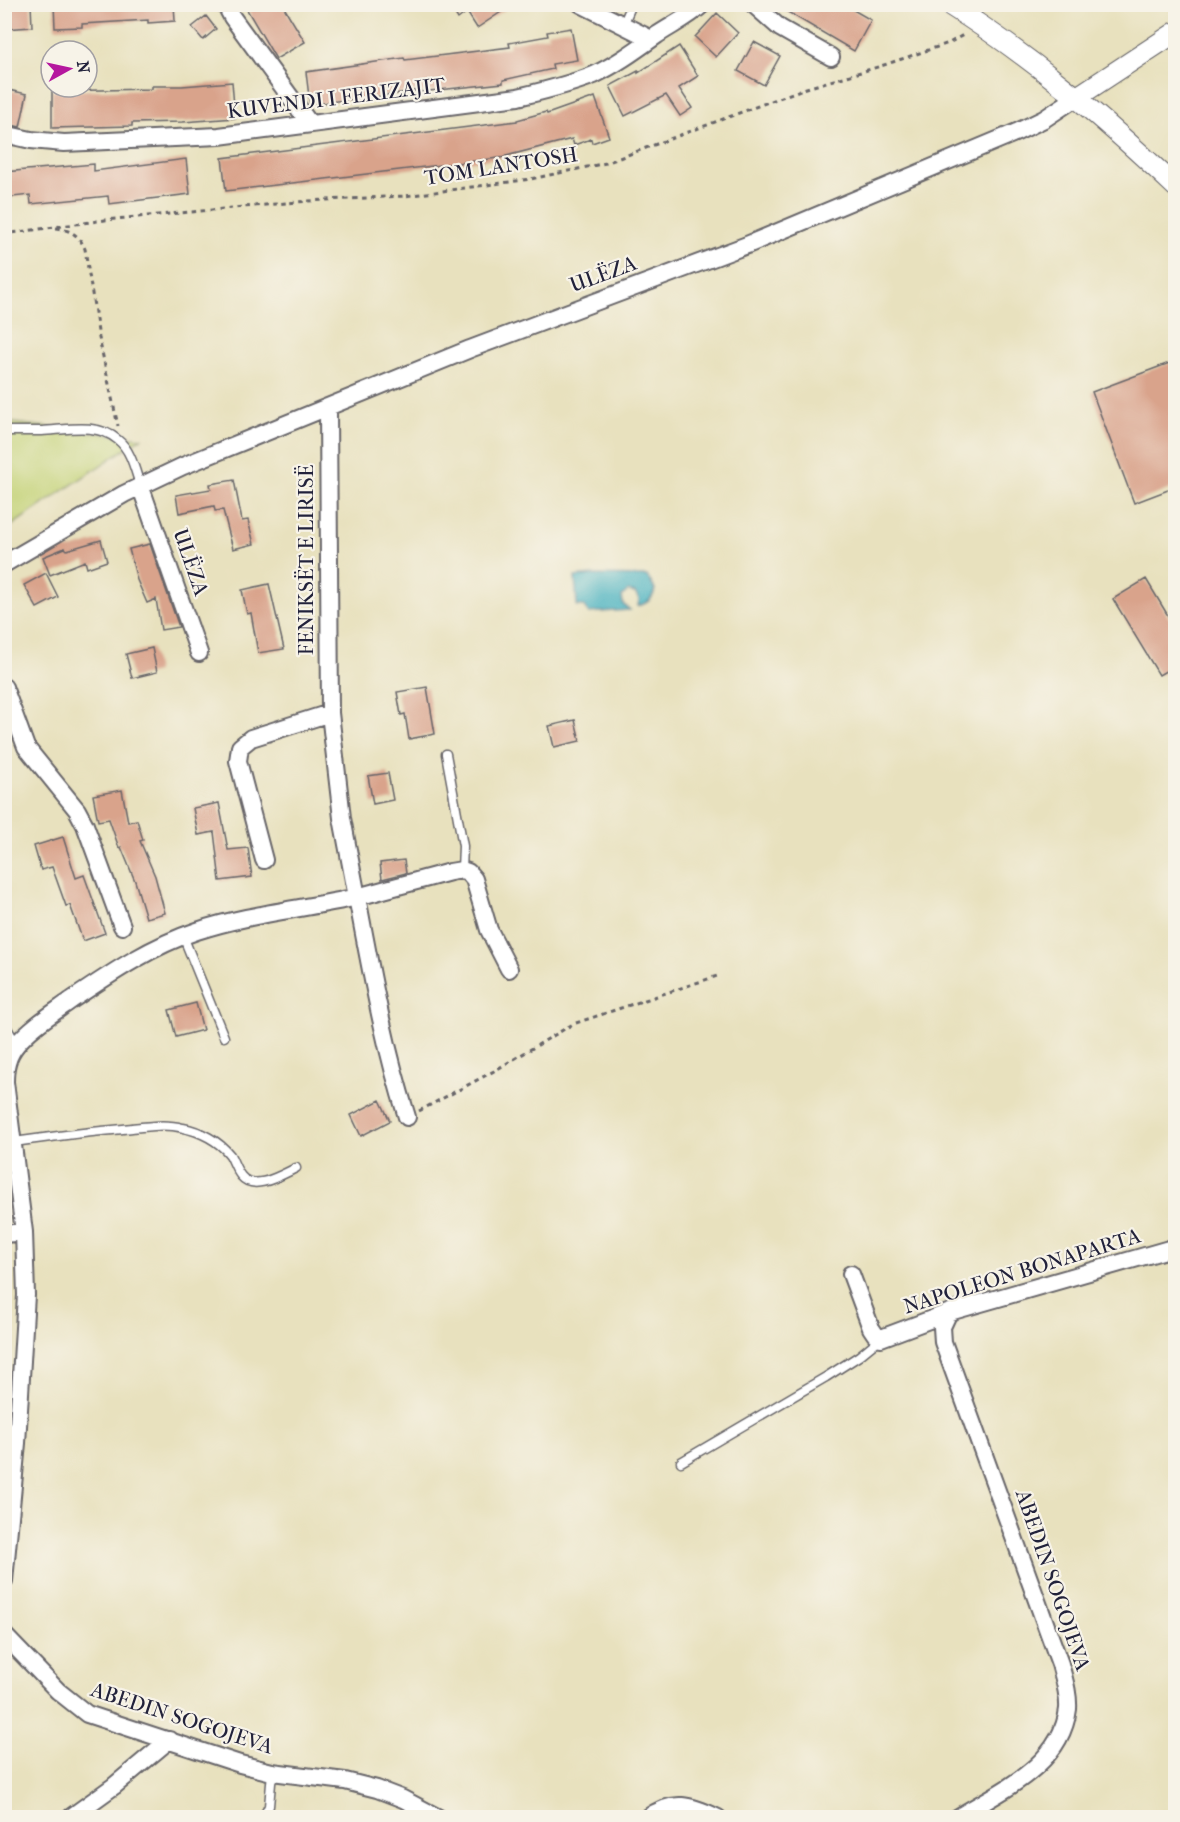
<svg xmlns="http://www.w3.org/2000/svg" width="1180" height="1822" font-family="'IM FELL French Canon',serif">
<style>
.green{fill:#c2d173;stroke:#727a57;stroke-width:1.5}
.water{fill:#41afbe;stroke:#32687c;stroke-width:1.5}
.building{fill:#d9a38b}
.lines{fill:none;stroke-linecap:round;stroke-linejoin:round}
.service-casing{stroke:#676569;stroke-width:11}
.minor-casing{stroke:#676569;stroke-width:20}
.tertiary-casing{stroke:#676569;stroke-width:22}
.path{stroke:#676569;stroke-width:3;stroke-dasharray:4.5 4.5;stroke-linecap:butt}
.service{stroke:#fff;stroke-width:8}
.minor{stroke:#fff;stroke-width:16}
.tertiary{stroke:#fff;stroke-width:20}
.labels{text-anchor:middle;stroke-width:4.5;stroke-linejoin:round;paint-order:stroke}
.street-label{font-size:21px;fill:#22223b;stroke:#f7f3e8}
</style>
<rect width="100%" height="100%" fill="#f7f3e8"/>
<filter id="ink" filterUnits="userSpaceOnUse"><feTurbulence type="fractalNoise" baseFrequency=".0167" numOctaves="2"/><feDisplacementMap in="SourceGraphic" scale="12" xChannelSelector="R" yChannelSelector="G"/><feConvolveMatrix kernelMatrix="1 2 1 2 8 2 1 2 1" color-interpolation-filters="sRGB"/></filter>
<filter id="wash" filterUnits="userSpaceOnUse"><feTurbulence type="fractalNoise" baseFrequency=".008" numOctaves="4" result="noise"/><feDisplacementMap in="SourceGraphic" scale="24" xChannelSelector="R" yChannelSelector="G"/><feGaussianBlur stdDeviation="1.35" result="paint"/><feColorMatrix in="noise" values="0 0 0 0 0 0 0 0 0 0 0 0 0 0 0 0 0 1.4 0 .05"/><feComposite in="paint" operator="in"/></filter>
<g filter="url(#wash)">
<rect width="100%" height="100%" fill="#e8e1be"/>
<path class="green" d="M5,422L141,438L5,530Z"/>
<path class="water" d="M593,575L647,576L655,589C653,599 648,603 638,606L639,599L635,593L628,591L622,596L623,604L630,610L588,613L584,606H577L575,577Z"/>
<g id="blocks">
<path class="building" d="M4,4H31L32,27L4,29Z
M54,4H174L175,21L148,23V20L82,24V27L55,28Z
M252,4H282L305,42L276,59L246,8Z
M449,4H513L477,28L467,12L458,19Z
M774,4H843L871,20L854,51Z
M717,13L738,33L716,57L695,37Z
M206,16L216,29L203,40L192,27Z
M571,28L577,60L552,64L553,69L503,80V83L420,92V90L351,101L350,99L310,105L306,72L404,58L405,60L510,47L509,43L548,36L547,32Z
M754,42L780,56L764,85L738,71Z
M679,46L698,76L679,88L692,108L680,116L666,95L625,116L610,86L638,71V73Z
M232,82L235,118L183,122L132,123V126L52,128V91L152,89V86H182Z
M4,89L27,94L20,127L4,123Z
M595,97L609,137L592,143L591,139L574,145L572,139L506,156L507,157L226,191L222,158L517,121V120L546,112L547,114Z
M186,159L190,194L109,204L108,196L31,204L30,195L4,198V172L94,164V171Z
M1172,362L1176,370V487L1134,503L1092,392Z
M234,480L242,521L248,520L254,544L233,549L223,510L215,511L214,506L179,513L176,495L211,489L210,484Z
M101,540L107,561L87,568L85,561L50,575L43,557L65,548L67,550Z
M150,544L179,627L161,630L156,599L147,603L137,580L129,549Z
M46,573L58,597L37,608L24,585Z
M1146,579L1176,629V665L1159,675L1113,599Z
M269,584L284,649L258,653L251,613L247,614L242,590Z
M152,648L157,672L132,678L126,654Z
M427,687L435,734L409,739L405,714L401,715L397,692Z
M575,720L580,741L554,747L549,726Z
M388,773L393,800L373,804L368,776Z
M122,790L128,822L137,820L143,840L140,841L155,876L165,913L146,918L135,881L121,847L119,848L109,819L98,821L93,795Z
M219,803L228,850L248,848L252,877L220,881L214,832L198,835L193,808Z
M63,837L76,878L84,875L105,933L83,941L70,905L66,906L52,867L41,870L34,846Z
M404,860L406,873L382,879L380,863Z
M196,1003L203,1030L176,1037L169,1010Z
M380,1100L390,1121L361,1136L351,1115Z"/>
</g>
</g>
<g filter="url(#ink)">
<use href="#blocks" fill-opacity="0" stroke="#676569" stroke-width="1.5"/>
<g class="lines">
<defs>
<path id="service" d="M968,16L985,4
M623,25L632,4
M4,431C17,431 29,431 42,431C66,430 98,422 118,440C131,450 135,470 140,485
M446,754L463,846L462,870
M183,936L224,1037
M4,1023L17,1045
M14,1142C50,1137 87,1132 123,1129C143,1127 164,1123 183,1128C200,1131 219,1141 230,1155C234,1162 236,1170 241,1176C254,1192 281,1175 296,1168
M681,1462L826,1377L859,1356L881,1338
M263,1818L269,1806L272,1772"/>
<path id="minor" d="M225,4L232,17L310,124
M581,4L651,39
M753,4L780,28L831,57
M4,134L31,140L64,143L219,136L518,97C543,91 569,85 594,75C617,64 636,50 657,35C672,25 689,17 703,4
M140,485L199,653
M4,564L124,494L183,466L470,349L747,245L1017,132L1044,119L1077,97
M4,687L26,747L77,810L85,825L122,926
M264,860L238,761L240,747L251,738L330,713
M407,1117C384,1045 371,971 357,897L450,872L462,870L468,872L474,879L489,930L509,969
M4,1234L24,1232
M851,1274L871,1328L875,1334L881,1338L953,1311L1176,1247
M948,1314L942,1327L943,1342L1060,1664C1064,1679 1069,1694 1068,1709C1061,1766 1000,1791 957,1818
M4,1581L17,1443L26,1295L24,1232L5,1082C5,1068 7,1056 17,1044C31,1027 52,1014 70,1001C110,974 151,946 197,931C248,914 304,909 357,897L342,818L330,713L328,408
M4,1635L58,1691L87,1714L240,1764L272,1772L345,1781L377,1789L403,1799L439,1818
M71,1817L114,1786L169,1740
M647,1818C673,1799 691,1805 718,1818"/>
<path id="tertiary" d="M948,4C1034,58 1103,118 1176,187
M1077,97L1176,32"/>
</defs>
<use href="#service" class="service-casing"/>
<use href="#minor" class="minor-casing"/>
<use href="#tertiary" class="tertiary-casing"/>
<path class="path" d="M56,228C71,230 79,235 85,249L99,338L118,426
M4,234L105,220L308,201L405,196L531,179L606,163L803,89L881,66L949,43L965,34
M419,1111L494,1071L573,1024L717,976"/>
<use href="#service" class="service"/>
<use href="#minor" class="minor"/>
<use href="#tertiary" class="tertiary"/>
</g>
</g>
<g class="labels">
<g class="street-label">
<text transform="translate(336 98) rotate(-7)" y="7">KUVENDI I FERIZAJIT</text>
<text transform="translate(501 166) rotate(-9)" y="7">TOM LANTOSH</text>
<text transform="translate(603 274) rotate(-20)" y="7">ULËZA</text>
<text transform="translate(306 560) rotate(-90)" y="7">FENIKSËT E LIRISË</text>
<text transform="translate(191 562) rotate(71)" y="7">ULËZA</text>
<text transform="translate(1022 1271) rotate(-17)" y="7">NAPOLEON BONAPARTA</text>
<text transform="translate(1053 1580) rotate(71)" y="7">ABEDIN SOGOJEVA</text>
<text transform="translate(182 1718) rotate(18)" y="7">ABEDIN SOGOJEVA</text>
</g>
</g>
<rect width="1180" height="1822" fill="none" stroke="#f7f3e8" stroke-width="24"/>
<g transform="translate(69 69) rotate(82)"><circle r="28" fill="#f7f3e8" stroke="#a29fa3" stroke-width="1.5"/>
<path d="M0-4.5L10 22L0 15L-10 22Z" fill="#b5179e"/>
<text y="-9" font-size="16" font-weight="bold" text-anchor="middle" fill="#22223b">N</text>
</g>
</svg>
